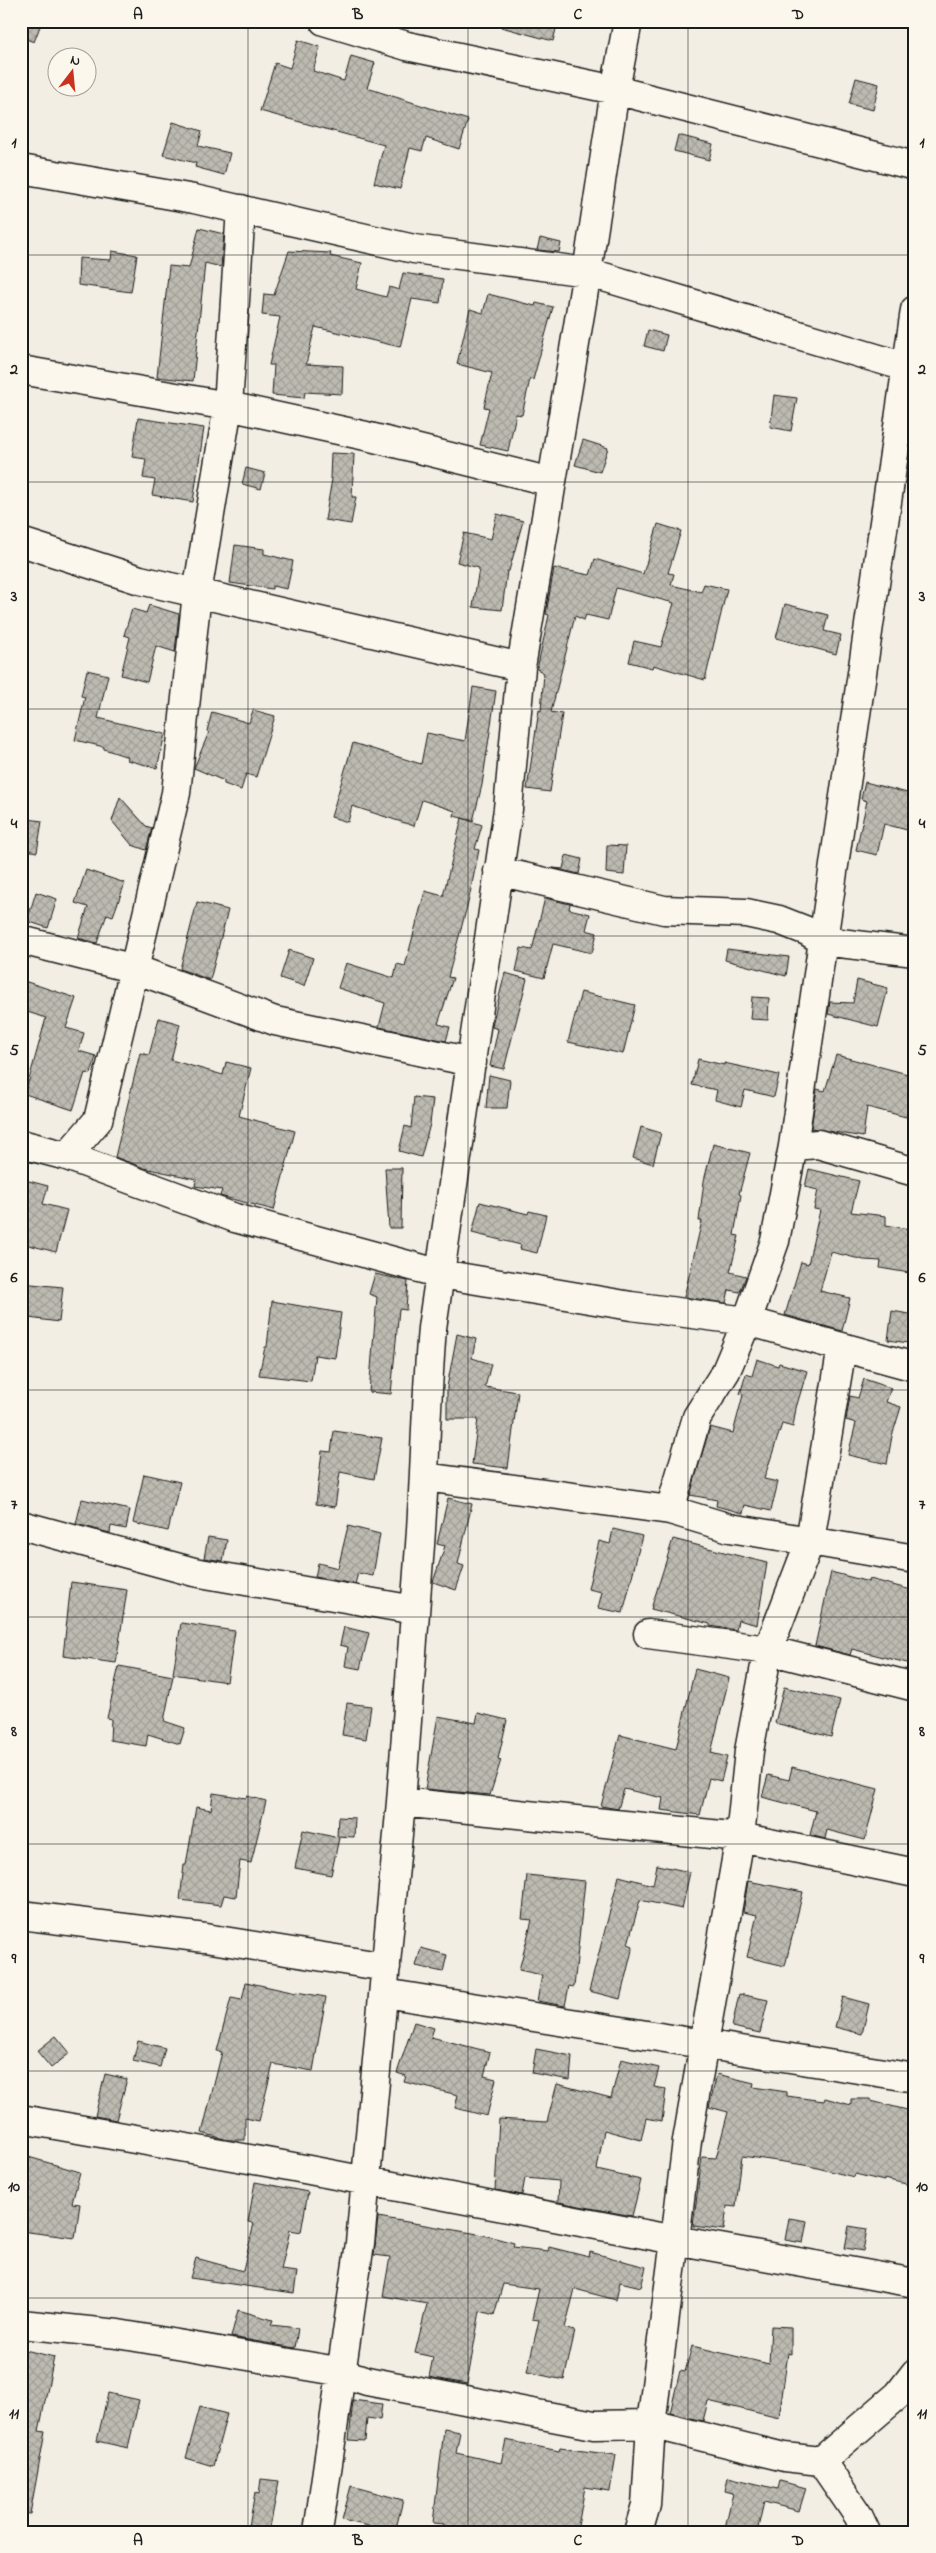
<svg xmlns="http://www.w3.org/2000/svg" width="936" height="2553" font-family="'Indie Flower',sans-serif">
<style>
.building{fill:url(#building-cross-hatch);stroke:#1c1c1c}
.lines{fill:none;stroke-linecap:round;stroke-linejoin:round}
.minor-casing{stroke:#1c1c1c;stroke-width:31}
.minor{stroke:#fbf7ec;stroke-width:28}
.grid{fill:none;stroke:#1c1c1c;stroke-width:1;stroke-opacity:0.55}
.neatline{fill:none;stroke:#1c1c1c;stroke-width:2}
.grid-label{font-size:16px;text-anchor:middle;font-weight:bold;fill:#1c1c1c}
</style>
<defs>
<pattern id="building-cross-hatch" width="8" height="8" patternUnits="userSpaceOnUse" patternTransform="scale(1.25)"><rect width="8" height="8" fill="#bdbab1"/><path d="M0 0l8 8M0 8l8-8" fill="none" stroke="#a29f98"/></pattern>
</defs>
<rect width="100%" height="100%" fill="#f2eee4"/>
<filter id="ink" filterUnits="userSpaceOnUse"><feTurbulence type="fractalNoise" baseFrequency=".02" numOctaves="2"/><feDisplacementMap in="SourceGraphic" scale="10" xChannelSelector="R" yChannelSelector="G"/><feConvolveMatrix kernelMatrix="1 2 1 2 8 2 1 2 1" color-interpolation-filters="sRGB"/></filter>
<g filter="url(#ink)">
<path class="building" d="M21,21H42L34,42L21,37Z
M501,21H558L553,41L501,27Z
M298,40L320,47L313,71L344,81L351,56L375,63L367,88L468,120L459,149L426,138L422,151L410,148L400,189L374,183L384,145L260,111L275,63L290,68Z
M856,78L879,84L873,110L849,104Z
M173,122L202,131L198,146L230,153L224,175L195,167L196,163L163,155Z
M678,135L713,144L709,160L674,151Z
M199,228L224,234L221,267L205,263L193,381L157,377L169,266L189,268Z
M540,238L561,243L559,252L537,250Z
M112,251L137,255L131,292L78,285L79,258L111,260Z
M289,251L331,253L330,256L362,263L356,289L386,297L389,287L399,290L403,273L443,279L440,303L412,299L400,347L315,327L306,364L343,366L342,394L305,392L304,398L272,395L274,365H269L280,317L262,315L264,294L274,295Z
M488,294L535,306L536,303L553,307L533,380L530,379L522,415L516,414L508,451L480,445L489,408L484,407L492,373L457,364L470,309L483,313Z
M648,330L667,335L663,351L644,346Z
M774,395L797,398L791,431L770,427Z
M138,418L204,428L193,502L152,495L155,480L143,478L146,459L132,457Z
M583,440L608,448L600,472L575,465Z
M331,453L354,454L352,497H356L351,524L325,520L332,479H330Z
M246,468L265,473L261,489L242,484Z
M497,514L523,521L509,571H507L502,610L473,607L479,568L457,562L464,533L491,539Z
M658,524L681,531L668,573L674,574L671,585L701,592L704,584L727,589L705,680L653,665L652,668L629,662L634,641L661,647L674,603L616,588L608,620L586,615L584,620L575,616L551,712L562,714L550,792L527,789L539,710L541,711L544,673L537,669L549,615L546,614L554,568L590,575L595,559L643,574Z
M235,545L264,549V554L293,561L287,589L272,586V589L230,583Z
M785,604L828,615L824,631L841,635L836,654L776,638Z
M149,605L179,614L175,652L156,646L147,682L121,675L130,637L124,635L132,609L146,613Z
M87,670L108,675L98,718L165,734L157,768L127,760L128,757L104,749V747L75,740L85,697L81,696Z
M473,687L496,691L482,785L473,821L462,818L482,825L475,849L479,850L468,903L448,977L453,978L438,1024L450,1027L446,1041L379,1027L385,1003L338,988L346,963L394,978L397,964L405,966L425,891L443,896L462,818L454,816L455,811L422,800L414,826L352,806L348,822L331,817L353,743L421,764L427,733L465,741Z
M253,710L275,716L256,777L246,774L241,790L224,784V781L194,768L209,732L207,731L212,712L249,723Z
M865,782L915,795V815L911,831L884,824L877,855L856,850L867,801L861,799Z
M120,797L146,826L152,828L146,850L132,845L112,821Z
M21,818L42,821L37,852L21,849Z
M607,845L626,846L624,875L606,873Z
M566,855L582,859L579,874L553,868L563,869Z
M86,870L125,883L113,916L107,914L97,943L78,938L88,907L75,903Z
M36,892L57,899L48,928L27,921Z
M545,898L570,904L569,909L590,914L586,930L597,933L592,953L553,944L544,978L516,971L521,948L532,950Z
M197,902L228,910L210,980L180,969Z
M727,949L789,957L786,976L725,960Z
M289,950L313,958L304,986L280,978Z
M505,973L527,979L504,1069L490,1066L498,1029L492,1027L493,1021Z
M21,980L76,998L66,1028L84,1033L79,1051L96,1056L91,1074L85,1073L73,1110L25,1094L46,1018L21,1010Z
M857,980L888,988L878,1027L828,1014L830,1002L853,1003Z
M581,992L635,1005L623,1054L568,1042Z
M752,997L769,998L768,1020L750,1019Z
M159,1018L180,1024L171,1060L223,1075L226,1062L251,1068L239,1116L295,1131L274,1210L220,1196L222,1190L195,1186L196,1179L144,1168L115,1157L140,1053L149,1055Z
M836,1055L915,1076V1097L910,1118L867,1107L863,1137L811,1128L817,1089L825,1091Z
M698,1059L724,1065V1063L779,1075L774,1097L745,1090L741,1107L715,1100L717,1090L692,1085Z
M489,1075L510,1080L507,1108H486Z
M414,1097L433,1099L430,1124L421,1157L399,1151L405,1126L411,1128Z
M641,1127L661,1133L653,1164L633,1158Z
M713,1144L750,1153L739,1194L741,1195L734,1235L739,1236L730,1272L746,1276L740,1292L729,1290L726,1303L684,1297L702,1221H699L704,1181Z
M385,1168H402L401,1228H389Z
M809,1169L859,1181L851,1212L886,1216V1225L915,1230V1274L880,1268L881,1261L864,1260L831,1252L820,1291L850,1298L842,1331L785,1315L801,1262L808,1264L820,1210L814,1209L818,1190L805,1187Z
M25,1180L48,1186L43,1204L67,1210L56,1252L21,1243V1194Z
M480,1202L528,1214L529,1211L546,1215L537,1253L520,1249L521,1245L472,1233Z
M375,1274L408,1281L406,1310L399,1309L391,1394L369,1392L377,1297L369,1294Z
M21,1283L63,1287L59,1322L21,1317Z
M272,1301L341,1313L335,1358L315,1355L311,1381L259,1375L265,1347H267Z
M892,1311L915,1315V1344L888,1340Z
M457,1334L476,1339L472,1358L491,1364L485,1387L518,1392L508,1468L472,1464L478,1419H447V1387Z
M757,1359L778,1366L779,1363L807,1371L796,1408L793,1427L782,1424L764,1479L778,1482L771,1511L745,1505L743,1513L716,1506L717,1500L690,1495L710,1427L733,1433L743,1395L740,1394L746,1374L752,1376Z
M864,1379L891,1388L886,1402L901,1407L892,1436L887,1464L848,1455L856,1423L846,1420L850,1396L858,1398Z
M334,1431L382,1438L374,1479L340,1472L335,1507L316,1504L322,1451L331,1452Z
M144,1474L180,1482L168,1531L133,1523Z
M448,1498L472,1504L458,1564L464,1566L456,1590L433,1582L445,1546L437,1544Z
M82,1499L130,1510L126,1529L111,1526L110,1533L76,1524Z
M348,1526L380,1534L373,1576L358,1573L355,1584L315,1577L318,1563L338,1568Z
M613,1529L642,1536L623,1613L598,1608L602,1592L588,1589L599,1541L610,1544Z
M208,1537L227,1540L223,1561L204,1558Z
M673,1539L767,1563L757,1625L738,1620L736,1630L710,1626V1624L651,1609Z
M831,1572L869,1582L870,1579L915,1591V1665L852,1649L850,1655L815,1646Z
M71,1582L127,1590L116,1663L63,1656Z
M181,1623L235,1631L227,1682L173,1674Z
M344,1627L369,1633L360,1669L345,1666L348,1647L340,1645Z
M119,1666L173,1676L164,1721L185,1728L180,1744L148,1734L146,1746L110,1740L111,1719L107,1718Z
M695,1669L729,1678L711,1753L727,1757L721,1781L709,1778L700,1815L661,1810L663,1798L624,1789L618,1809L601,1806L620,1735L676,1749Z
M784,1687L840,1700L831,1737L775,1723Z
M347,1703L371,1706L366,1739L342,1735Z
M478,1713L507,1720L498,1759L501,1760L490,1795L425,1789L438,1716L476,1723Z
M792,1767L878,1789L865,1840L827,1830L825,1839L810,1835L816,1811L762,1797L768,1775L789,1780Z
M213,1793L246,1798L247,1796L266,1801L251,1863L240,1861L236,1897L224,1895L221,1905L180,1900L184,1865H186L196,1807L211,1810Z
M338,1817L355,1818L354,1837L337,1836Z
M303,1830L339,1838L331,1875L295,1868Z
M657,1865L690,1872L682,1909L640,1900L628,1944L633,1946L620,1999L589,1991L619,1876L653,1885Z
M527,1875L585,1881L574,1987L569,1986L565,2006L537,2001L542,1975L519,1970L532,1920L522,1919Z
M748,1881L803,1892L785,1966L747,1957L757,1915L743,1912Z
M421,1948L447,1955L443,1972L416,1966Z
M246,1982L296,1993V1992L326,1997L313,2071L273,2064L259,2121L245,2118V2140H228L202,2133L222,2052L217,2051L231,1998L242,2000Z
M739,1994L768,2000L760,2033L732,2027Z
M843,1997L869,2004L862,2034L835,2027Z
M414,2022L434,2028L431,2037L490,2052L484,2076L496,2079L487,2116L455,2108L458,2095L404,2082L406,2076L397,2073Z
M56,2036L70,2053L51,2068L37,2051Z
M138,2041L165,2048L160,2067L133,2061Z
M536,2049L572,2056L570,2080L532,2073Z
M621,2059L659,2068L654,2087L666,2089L662,2121L646,2118L641,2140L604,2130L597,2170L641,2180L632,2216L558,2202L559,2181L525,2178L522,2195L495,2190L499,2119L547,2122L557,2084L611,2098Z
M105,2074L127,2079L116,2120L95,2116Z
M717,2074L754,2083L753,2087L787,2092V2096L824,2101L825,2098L851,2105V2099H871V2101L915,2112L909,2134L915,2136V2186L884,2179V2181L855,2174L854,2177L805,2165L742,2156L736,2207L727,2206L724,2230L693,2226L702,2157L716,2158L728,2112L709,2107Z
M25,2156L80,2172L72,2203L80,2204L75,2238L21,2231V2170Z
M255,2182L308,2192L301,2232L290,2230L281,2270L297,2272L294,2293L190,2278L196,2258L243,2271L254,2223L248,2222Z
M378,2217L484,2235L514,2243L513,2247L548,2251L549,2247L589,2257L590,2252L646,2267L641,2287L620,2282L616,2300L575,2289L565,2328L575,2331L564,2380L527,2372L539,2320L532,2319L539,2289L503,2284L494,2315L480,2311L467,2384L429,2377L433,2357L415,2353L427,2304L383,2296L390,2257L374,2255Z
M789,2218L807,2221L803,2243L785,2240Z
M849,2226L867,2229L863,2251L845,2248Z
M238,2310L273,2320L271,2325L298,2328L295,2348L231,2337Z
M771,2326L791,2327V2354L788,2353L779,2418L708,2401L703,2421L670,2413L680,2371L685,2372L692,2346L769,2364Z
M21,2349L54,2357L39,2431L45,2432L30,2514L21,2513Z
M108,2393L139,2400L128,2448L97,2441Z
M353,2400L382,2404L380,2420L367,2418L365,2441L349,2440Z
M200,2407L227,2414L213,2466L186,2458Z
M444,2429L460,2432L456,2453L501,2463L506,2440L559,2451L560,2448L616,2455L610,2491L585,2487L577,2532H443L444,2524L433,2523Z
M728,2477L778,2489L780,2481L806,2488L799,2511L764,2502L757,2532H724L733,2493L725,2491Z
M261,2479L279,2481L269,2532H248L255,2493L259,2494Z
M351,2486L403,2500L395,2532L342,2520Z"/>
<g class="lines">
<defs>
<path id="minor" d="M324,21L407,46L615,90L915,166
M21,169L194,199L414,249L587,272L615,90L628,21
M21,370L228,406L366,436L552,482
M21,542L140,580L521,667
M498,871L664,910L746,913L779,920L807,931L823,941L915,952
M21,940L135,969L275,1021L472,1062
M21,1144L67,1156L235,1218L441,1274L631,1306L747,1321L915,1367
M793,1146L818,1144L915,1172
M67,1156L98,1120L176,793L197,593L228,406L241,209
M425,1477L670,1510L730,1528L810,1541L842,1347
M670,1510L697,1417L726,1371L747,1321L775,1241L793,1146L915,310
M21,1525L194,1572L415,1610
M648,1634L768,1650L915,1687
M401,1802L740,1837L915,1873
M21,1915L205,1938L386,1967
M384,1993L915,2078
M21,2119L283,2165L675,2240L687,2141L740,1837L749,1751L768,1650L810,1541L915,1559
M21,2324L118,2334L337,2371L367,2381L594,2425L651,2424L675,2240L915,2283
M821,2461L898,2395L915,2373
M318,2532L360,2243L401,1802L420,1545C425,1473 426,1401 432,1328L508,809L521,667L587,272L906,367
M638,2532L646,2505L651,2424L784,2457L821,2461L858,2515L866,2532"/>
</defs>
<use href="#minor" class="minor-casing"/>
<use href="#minor" class="minor"/>
</g>
</g>
<path class="grid" d="M248,21V2532M468,21V2532M688,21V2532M21,255H915M21,482H915M21,709H915M21,936H915M21,1163H915M21,1390H915M21,1617H915M21,1844H915M21,2071H915M21,2298H915"/>
<rect width="936" height="2553" fill="none" stroke="#fbf7ec" stroke-width="55"/>
<g transform="translate(72 72) rotate(16)"><circle r="24" fill="#fbf7ec" stroke="#a29f99"/>
<path d="M0-4L9 19L0 12L-9 19Z" fill="#c8321e"/>
<text y="-8" font-size="14" font-weight="bold" text-anchor="middle" fill="#1c1c1c">N</text>
</g>
<rect x="28" y="28" width="880" height="2498" class="neatline"/>
<g class="grid-label">
<text x="138" y="19">A</text>
<text x="358" y="19">B</text>
<text x="578" y="19">C</text>
<text x="798" y="19">D</text>
<text x="14" y="147">1</text>
<text x="922" y="147">1</text>
<text x="14" y="374">2</text>
<text x="922" y="374">2</text>
<text x="14" y="601">3</text>
<text x="922" y="601">3</text>
<text x="14" y="828">4</text>
<text x="922" y="828">4</text>
<text x="14" y="1055">5</text>
<text x="922" y="1055">5</text>
<text x="14" y="1282">6</text>
<text x="922" y="1282">6</text>
<text x="14" y="1509">7</text>
<text x="922" y="1509">7</text>
<text x="14" y="1736">8</text>
<text x="922" y="1736">8</text>
<text x="14" y="1963">9</text>
<text x="922" y="1963">9</text>
<text x="14" y="2191">10</text>
<text x="922" y="2191">10</text>
<text x="14" y="2418">11</text>
<text x="922" y="2418">11</text>
<text x="138" y="2545">A</text>
<text x="358" y="2545">B</text>
<text x="578" y="2545">C</text>
<text x="798" y="2545">D</text>
</g>
</svg>
